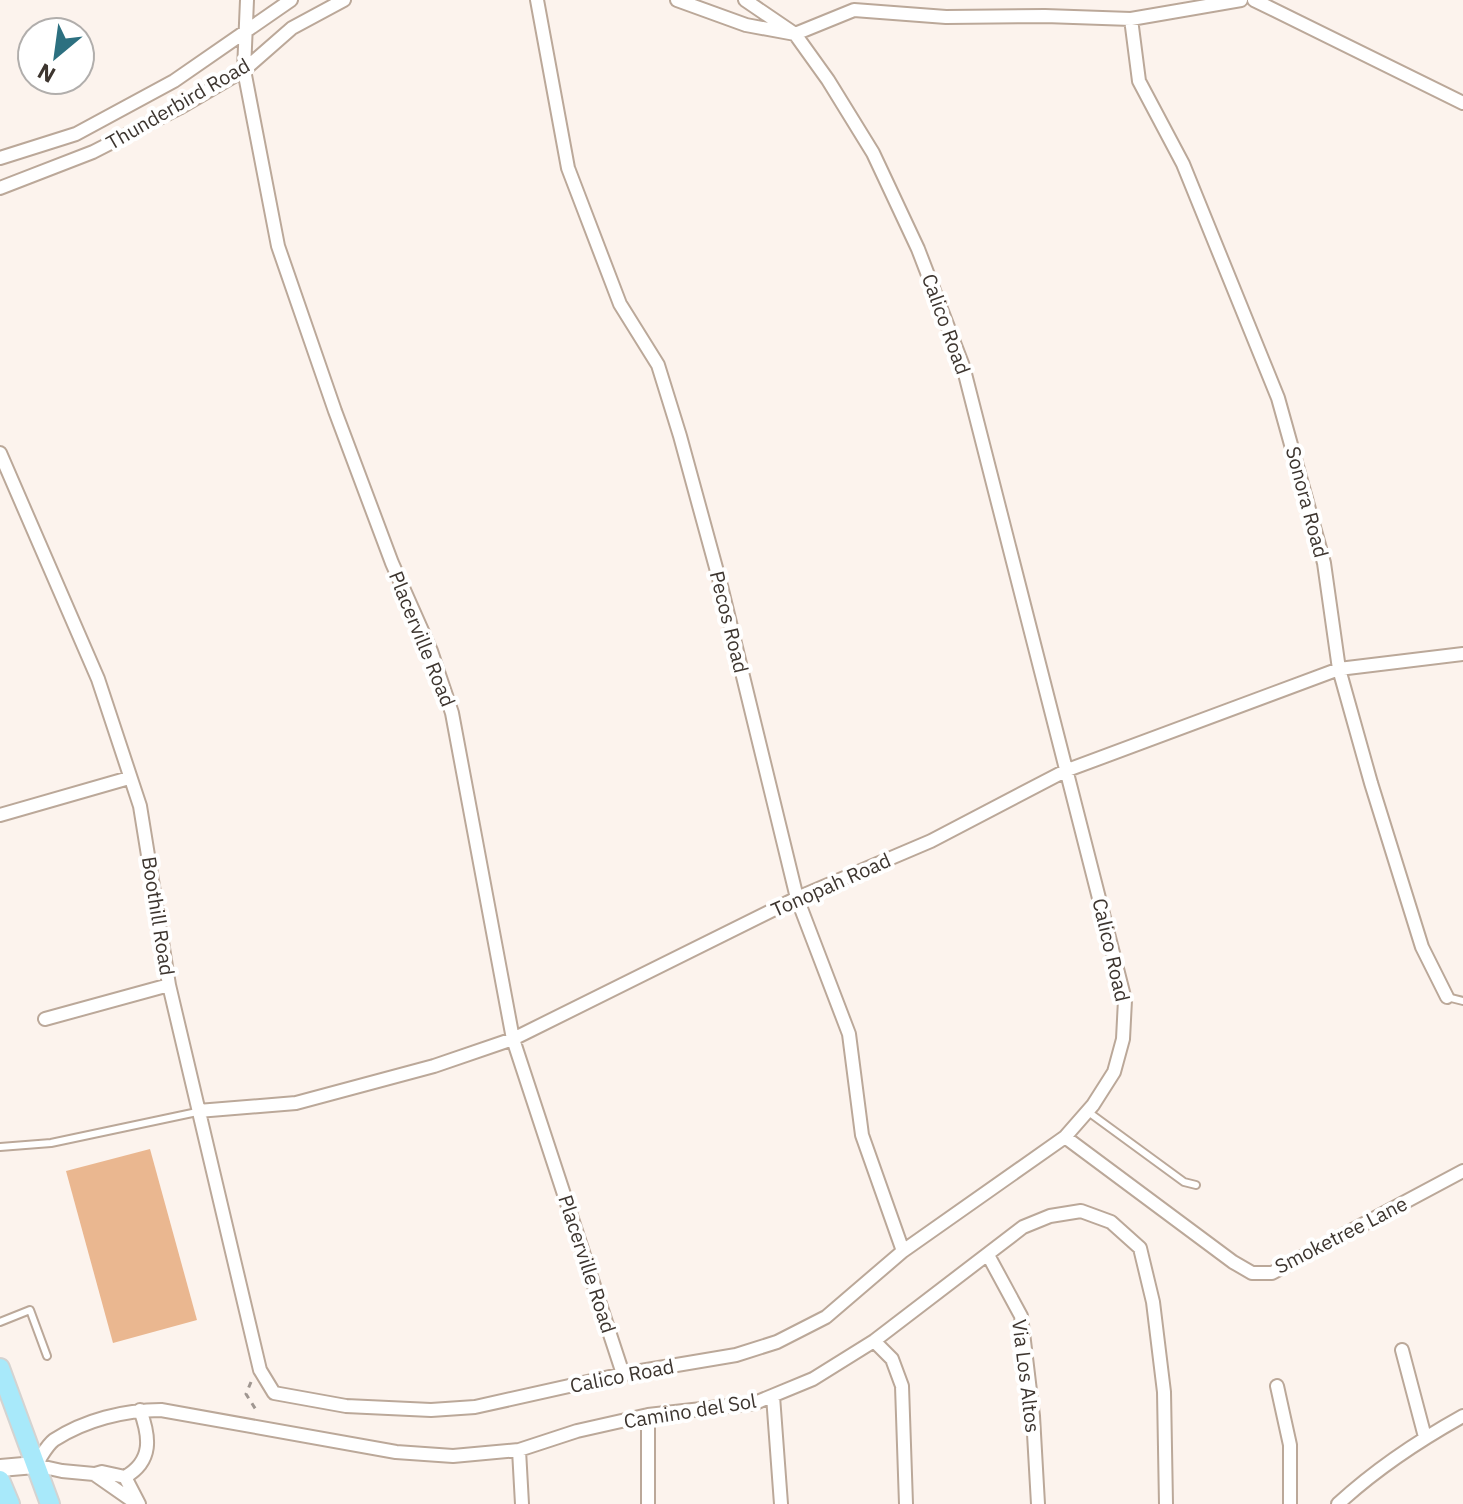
<svg xmlns="http://www.w3.org/2000/svg" width="1463" height="1504" font-family="'IBM Plex Sans',sans-serif">
<style>
.green{fill:#eab790}
.lines{fill:none;stroke-linecap:round;stroke-linejoin:round}
.lane-casing{stroke:#bba899;stroke-width:10}
.street-casing{stroke:#bba899;stroke-width:16}
.secondary-casing{stroke:#bba899;stroke-width:20}
.primary-casing{stroke:#d4d3d1;stroke-width:22}
.path{stroke:#9f9690;stroke-width:3;stroke-dasharray:6 6;stroke-linecap:butt}
.lane{stroke:#fff;stroke-width:6}
.street{stroke:#fff;stroke-width:12}
.secondary{stroke:#fff;stroke-width:16}
.primary{stroke:#a8e9fa;stroke-width:18}
.labels{text-anchor:middle;stroke-width:8;stroke-linejoin:round;paint-order:stroke}
.street-label{font-size:20px;fill:#3d352f;stroke:#fff}
</style>
<rect width="100%" height="100%" fill="#fcf3ed"/>
<path class="green" d="M150,1149L197,1320L113,1343L66,1171Z"/>
<g class="lines">
<defs>
<path id="lane" d="M1447,997L1463,1001
M1087,1111L1184,1182L1196,1185
M0,1147L51,1143L197,1112
M0,1322L30,1310L47,1356"/>
<path id="street" d="M247,0L244,70L278,246L335,411L392,563L431,651L452,713L513,1039L623,1374
M537,0L568,168L620,304L658,365L680,436L721,586L797,898L849,1034L862,1135L903,1251
M677,0L746,25L795,34L854,10L946,17L1045,16L1131,19L1241,0
M1254,0L1463,103
M1131,19L1139,81L1183,164L1278,398L1324,563L1339,669L1371,783L1422,947L1447,997
M0,158L76,134L174,81L291,0
M0,188L93,152L179,108L244,70L292,28L344,0
M0,453L98,679L140,806L169,985L260,1370L274,1393L346,1406L431,1410L475,1407L623,1374L736,1355L777,1342L826,1317L903,1251L1065,1137L1093,1105L1114,1072L1123,1039L1125,1000L963,366L918,249L873,153L828,80L795,34L745,0
M0,815L129,778
M45,1019L169,985
M198,1111L296,1103L434,1066L513,1039L797,898L931,841L1065,771L1339,669L1463,654
M1065,1137L1233,1262L1252,1273H1272L1463,1171
M988,1255L1021,1316L1033,1416L1038,1504
M874,1341L892,1359L902,1386L906,1504
M1402,1350L1425,1437
M1277,1386L1290,1445V1504
M773,1396L781,1504
M519,1450L522,1504
M95,1474L102,1472L125,1477L139,1504
M125,1477C153,1461 150,1437 140,1410
M137,1504L94,1474L62,1471L35,1465C41,1458 46,1446 54,1440C85,1420 124,1410 161,1410L396,1452L453,1456L519,1450L577,1431L648,1415L755,1403L813,1379L874,1341L1023,1227L1050,1216L1081,1211L1111,1222L1140,1248L1153,1302L1164,1392L1166,1504
M648,1504V1415
M1338,1504C1376,1469 1418,1441 1463,1416"/>
<path id="secondary" d="M0,1468L35,1465"/>
<path id="primary" d="M0,1368L50,1504
M0,1480L10,1504"/>
</defs>
<use href="#lane" class="lane-casing"/>
<use href="#street" class="street-casing"/>
<use href="#secondary" class="secondary-casing"/>
<use href="#primary" class="primary-casing"/>
<path class="path" d="M251,1382L246,1394L258,1413"/>
<use href="#lane" class="lane"/>
<use href="#street" class="street"/>
<use href="#secondary" class="secondary"/>
<use href="#primary" class="primary"/>
</g>
<g class="labels">
<g class="street-label">
<text transform="translate(178 104) rotate(-30)" y="7">Thunderbird Road</text>
<text transform="translate(946 324) rotate(70)" y="7">Calico Road</text>
<text transform="translate(1307 502) rotate(75)" y="7">Sonora Road</text>
<text transform="translate(729 622) rotate(76)" y="7">Pecos Road</text>
<text transform="translate(422 639) rotate(68)" y="7">Placerville Road</text>
<text transform="translate(831 885) rotate(-24)" y="7">Tonopah Road</text>
<text transform="translate(158 916) rotate(81)" y="7">Boothill Road</text>
<text transform="translate(1111 950) rotate(77)" y="7">Calico Road</text>
<text transform="translate(1341 1235) rotate(-27)" y="7">Smoketree Lane</text>
<text transform="translate(587 1264) rotate(72)" y="7">Placerville Road</text>
<text transform="translate(622 1376) rotate(-11)" y="7">Calico Road</text>
<text transform="translate(1026 1376) rotate(83)" y="7">Via Los Altos</text>
<text transform="translate(690 1411) rotate(-9)" y="7">Camino del Sol</text>
</g>
</g>
<g transform="translate(56 56) rotate(209)"><circle r="38" fill="#ffffff" stroke="#b1aeac" stroke-width="2"/>
<path d="M0-6L14 30L0 20L-14 30Z" fill="#2c7080"/>
<text y="-12" font-size="22" font-weight="bold" text-anchor="middle" fill="#3d352f">N</text>
</g>
</svg>
